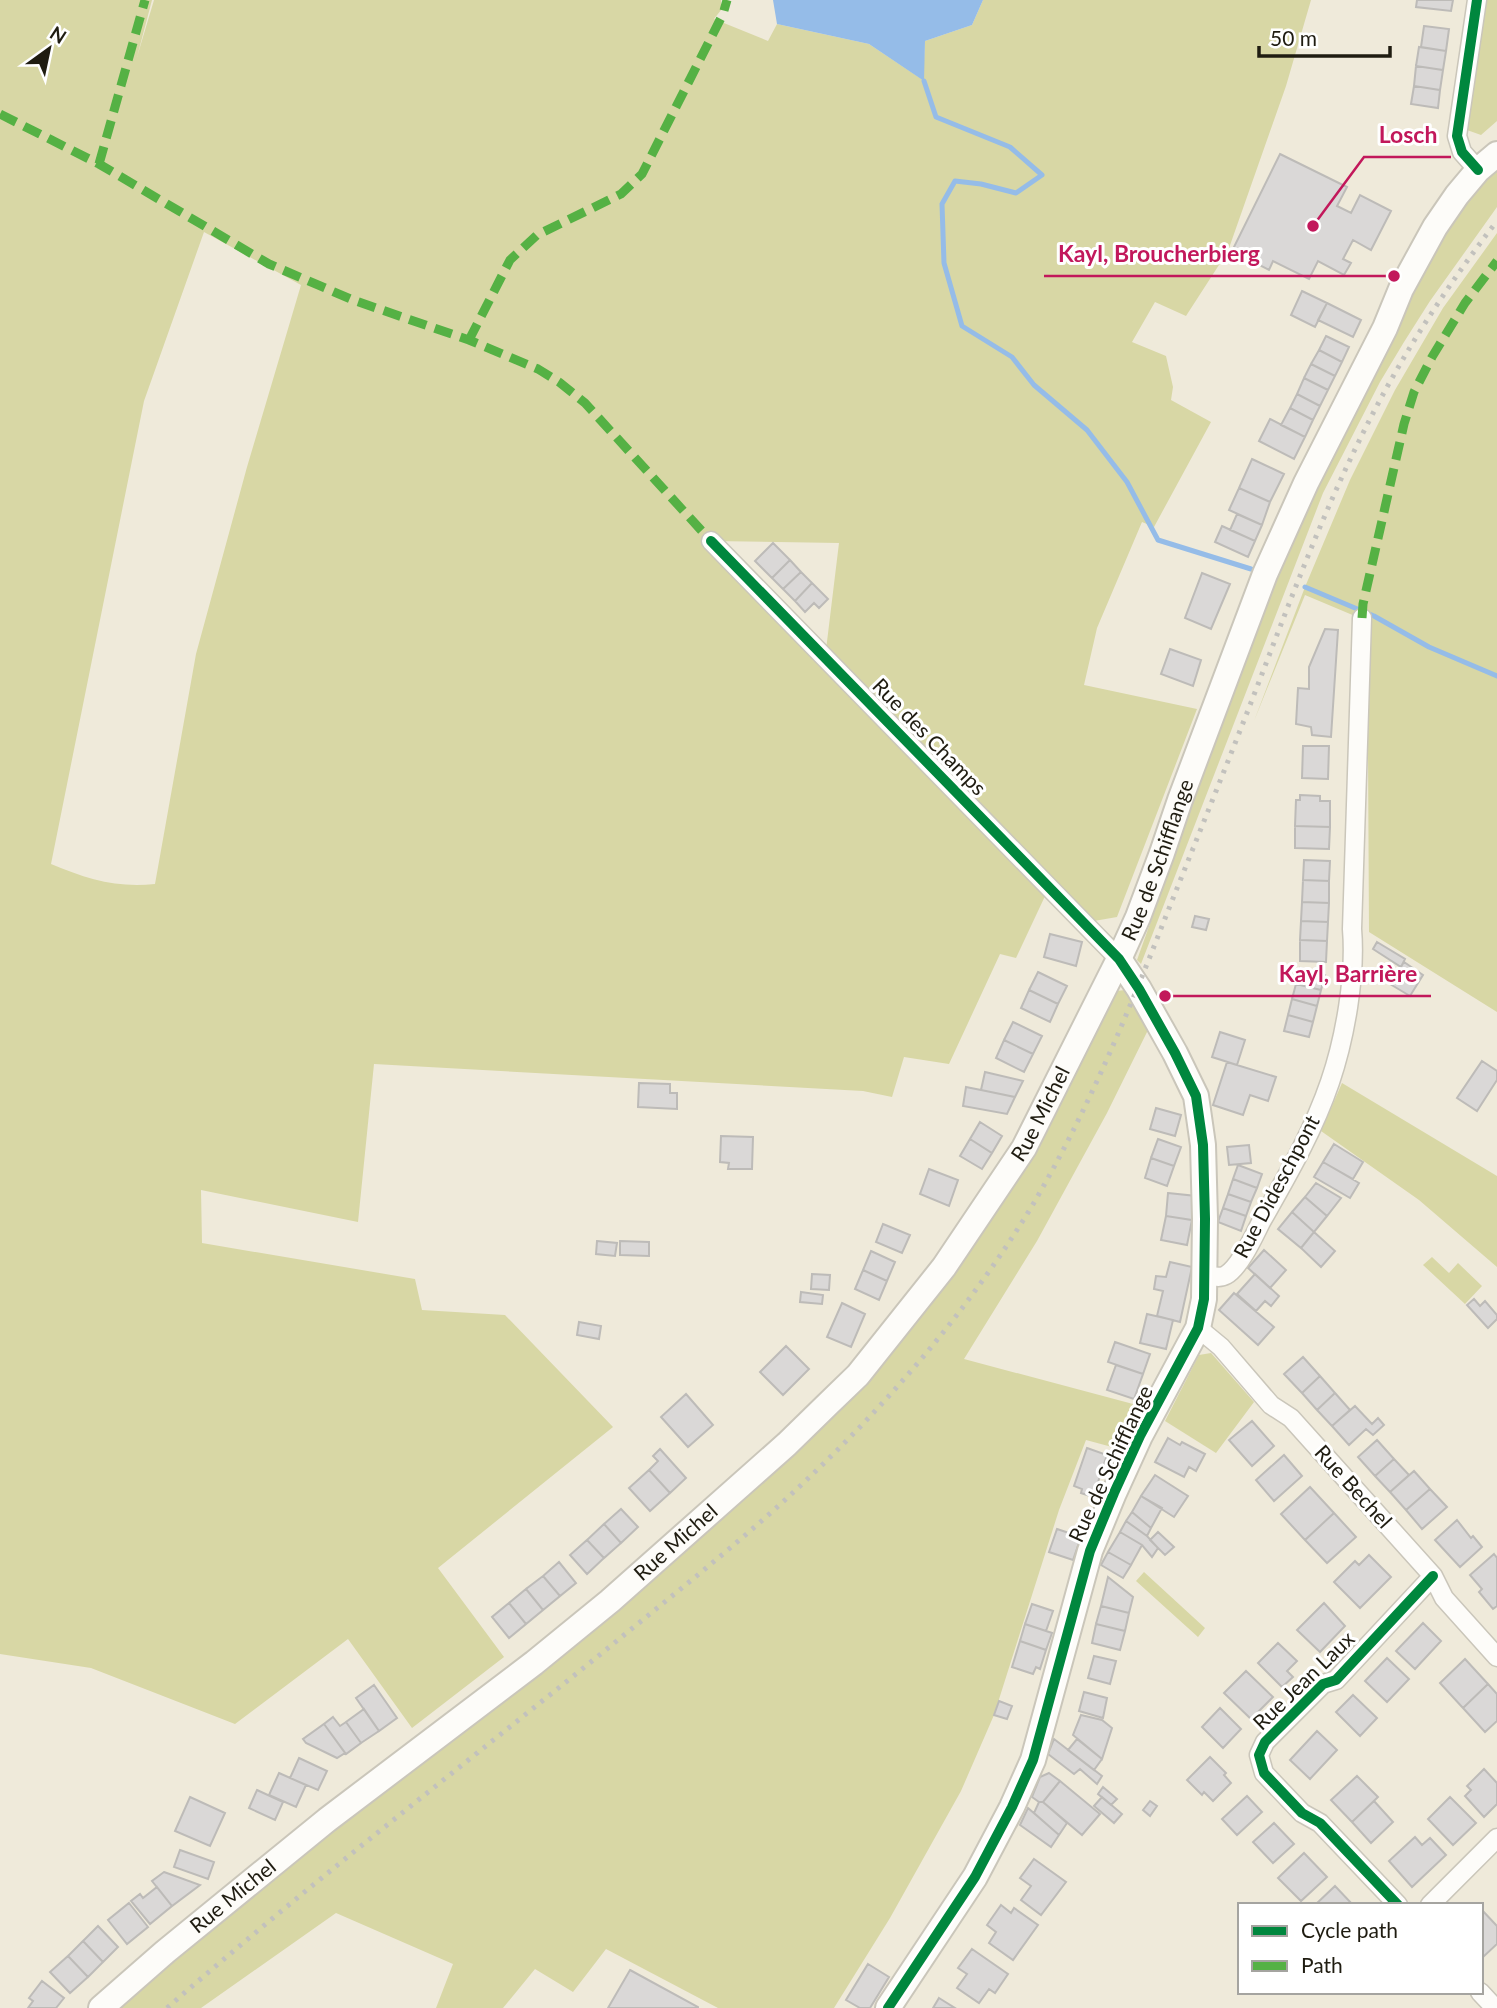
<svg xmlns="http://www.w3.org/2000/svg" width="1497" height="2008" font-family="Lato,sans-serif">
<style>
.green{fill:#d8d7a5;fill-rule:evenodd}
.water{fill:#95bce8}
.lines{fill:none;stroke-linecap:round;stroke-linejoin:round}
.stream{stroke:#95bce8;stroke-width:5}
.building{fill:#dad8d7;stroke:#bdbbb8;stroke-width:2}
.street-casing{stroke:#cac6ba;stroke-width:21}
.secondary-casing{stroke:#cac6ba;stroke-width:28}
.street{stroke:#fdfcf9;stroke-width:18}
.secondary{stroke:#fdfcf9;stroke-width:24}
.rail{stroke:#c2c1bd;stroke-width:5;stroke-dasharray:3.5 7;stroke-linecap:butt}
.quiet{stroke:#55b144;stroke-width:9;stroke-dasharray:18 9;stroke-linecap:butt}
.cycleway-casing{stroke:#fff;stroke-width:15}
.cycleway{stroke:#00873e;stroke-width:10}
.labels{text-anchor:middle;stroke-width:6;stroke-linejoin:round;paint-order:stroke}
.street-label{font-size:21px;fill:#1f1c11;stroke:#fff}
.leader{fill:none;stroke:#c2185b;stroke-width:2.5}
.callout-dot{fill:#c2185b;stroke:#fff;stroke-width:2.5}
.callout-label{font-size:23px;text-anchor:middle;font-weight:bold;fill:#c2185b;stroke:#fff;stroke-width:6;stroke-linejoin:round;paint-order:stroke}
</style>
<rect width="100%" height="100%" fill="#efeada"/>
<path class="green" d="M0,0H152L137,57L154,0H721V10L714,19L768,41L777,24L869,44L923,80L925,41L972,25L983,0H1311L1286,86L1228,251L1186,316L1155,302L1132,342L1166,356L1173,387L1171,400L1211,422L1154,527L1142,522L1097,628L1084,685L1197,709L1117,917L1094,921L1078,904L1046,894L1016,958L1000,954L949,1064L904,1057L892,1097L863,1091L374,1064L358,1222L201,1190L202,1243L415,1279L422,1310L505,1315L613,1427L438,1568L504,1657L412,1728L348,1639L235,1724L91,1668L0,1654ZM204,232L301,285L247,467L196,654L155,884C116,888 87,879 51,864L144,401ZM712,541L839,543L825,658Z
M1486,0H1497V121L1481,135L1467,130Z
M1497,154V207L1430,301L1404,342L1380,382L1323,493L1141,964L1137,960L1192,806L1180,800L1401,289Z
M1497,233V1012L1369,932L1368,750L1358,742L1362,619L1305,595L1254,721L1305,587L1350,480L1395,390L1443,308Z
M1126,990L1139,1008L1148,1030L1107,1113L1037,1241L964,1359L1133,1404L1112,1447L1086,1440L1059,1510L994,1715L961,1791L890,1918L834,2008H718L606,1949L573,1992L535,1969L503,2008H436L453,1964L336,1913L201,2008H114L844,1399L1115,991Z
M1342,1083L1497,1176V1267L1419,1200L1321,1131Z
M1432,1257L1449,1273L1458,1263L1482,1286L1465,1304L1423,1265Z
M1211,1353L1254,1402L1216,1453L1165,1421L1199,1355Z
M1144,1572L1205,1628L1198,1637L1136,1581Z"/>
<path class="water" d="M773,0H983L972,25L925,41L924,81L869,44L777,24Z"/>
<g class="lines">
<path class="stream" d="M924,81L936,117L1010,147L1042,175L1016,193L981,184L955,181L942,204L944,263L962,326L1012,357L1034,385L1087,430L1127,482L1158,540L1251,569
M1305,587L1374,616L1429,647L1497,676"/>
</g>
<path class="building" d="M1417,0H1453L1451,11L1416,7Z
M1424,26L1449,29L1446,51L1421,47Z
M1419,47L1446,51L1443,70L1416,66Z
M1416,66L1443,70L1440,90L1414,86Z
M1414,86L1440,90L1438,108L1411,104Z
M1280,154L1347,187L1337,206L1351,213L1360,195L1391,211L1371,250L1353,240L1343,259L1351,263L1344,275L1318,261L1309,279L1273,261L1269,270L1232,251Z
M1302,291L1327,303L1315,327L1291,315Z
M1327,303L1361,320L1353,337L1318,320Z
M1326,336L1349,347L1342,362L1319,350Z
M1319,350L1342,362L1335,376L1311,364Z
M1311,364L1335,376L1328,390L1304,378Z
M1304,378L1328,390L1320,406L1297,394Z
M1297,394L1320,406L1313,420L1290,408Z
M1290,408L1313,420L1305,437L1281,425Z
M1270,419L1305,437L1294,459L1259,441Z
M1252,459L1284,474L1270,502L1239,488Z
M1239,488L1270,502L1262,525L1229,510Z
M1237,514L1262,525L1255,541L1230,530Z
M1222,526L1255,541L1248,557L1215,542Z
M773,543L790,560L772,578L755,561Z
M790,560L801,572L783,589L772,578Z
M801,572L812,583L795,601L783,589Z
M1202,573L1230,584L1211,629L1185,618Z
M812,583L828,599L819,608L814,603L805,612L795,601Z
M1325,629L1338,630L1331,737L1312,735L1311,727L1296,724L1298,688L1309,689V667Z
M1170,649L1201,660L1193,686L1161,674Z
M1303,746H1329L1328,779L1302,778Z
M1300,795L1320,796V801H1330V827L1295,826L1296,800H1300Z
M1295,826L1330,827L1329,849L1295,848Z
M1304,860L1330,861L1329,881L1303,880Z
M1303,880L1329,881V903L1302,902Z
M1302,902L1329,903L1328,922L1301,921Z
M1195,916L1209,919L1206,930L1192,927Z
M1301,921L1328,922L1327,941L1300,940Z
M1050,934L1082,942L1076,966L1044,957Z
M1300,940L1327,941L1326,962L1300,961Z
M1377,942L1405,959L1401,967L1373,949Z
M1404,962L1423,975L1410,996L1390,984Z
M1300,968L1325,975L1321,990L1296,984Z
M1038,972L1067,986L1058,1004L1029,990Z
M1296,984L1321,990L1317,1006L1292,999Z
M1029,990L1058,1004L1050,1022L1021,1008Z
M1292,999L1317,1006L1313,1022L1288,1015Z
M1288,1015L1313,1022L1309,1037L1284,1031Z
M1013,1022L1042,1036L1033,1054L1004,1040Z
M1220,1032L1245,1040L1237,1065L1212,1057Z
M1004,1040L1033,1054L1024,1072L996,1058Z
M1482,1061L1497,1071V1080L1477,1111L1457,1098Z
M1227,1062L1276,1077L1268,1101L1250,1095L1243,1115L1213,1105Z
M985,1072L1023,1081L1015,1097L981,1090Z
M639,1083L670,1084V1093H677V1109L638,1107Z
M966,1087L981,1090L1015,1097L1007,1114L963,1106Z
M1156,1108L1181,1115L1175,1136L1150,1129Z
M980,1122L1002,1136L992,1153L970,1139Z
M721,1136L753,1137L752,1169H728L729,1163L720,1162Z
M970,1139L992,1153L982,1169L960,1156Z
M1158,1139L1181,1147L1174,1166L1151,1158Z
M1334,1144L1363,1162L1353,1179L1323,1162Z
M1249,1145L1251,1163L1229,1165L1227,1147Z
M1151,1158L1174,1166L1167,1186L1145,1178Z
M1323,1162L1359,1183L1350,1198L1314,1177Z
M1238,1165L1262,1174L1257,1188L1233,1179Z
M929,1169L958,1180L949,1206L920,1194Z
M1233,1179L1257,1188L1251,1202L1228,1194Z
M1316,1183L1341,1198L1327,1216L1305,1197Z
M1168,1193L1196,1196L1192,1220L1166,1216Z
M1228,1194L1251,1202L1246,1216L1223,1208Z
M1305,1197L1327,1216L1314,1232L1292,1212Z
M1223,1208L1246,1216L1241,1231L1218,1222Z
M1292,1212L1314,1232L1301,1248L1278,1229Z
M1166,1216L1192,1220L1187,1245L1161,1240Z
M883,1224L910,1235L902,1253L876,1242Z
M1314,1232L1335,1251L1321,1267L1301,1248Z
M597,1241L617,1243L615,1256L596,1254Z
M620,1241L649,1242V1256L620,1255Z
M1264,1250L1286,1270L1270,1288L1248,1268Z
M871,1251L895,1262L887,1281L863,1270Z
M1170,1262L1192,1267L1180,1322L1157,1316L1163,1291L1154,1289L1156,1276L1166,1277Z
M863,1270L887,1281L879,1300L855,1289Z
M812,1274L830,1275L829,1290L811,1289Z
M1255,1274L1279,1296L1271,1306L1265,1301L1256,1311L1237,1294Z
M801,1292L823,1295L822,1304L800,1302Z
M1234,1293L1274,1327L1258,1345L1219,1310Z
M1474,1299L1480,1306L1485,1301L1497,1315V1319L1488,1328L1467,1305Z
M842,1303L865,1314L851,1347L827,1337Z
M1147,1314L1173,1320L1166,1349L1140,1343Z
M579,1322L601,1326L599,1339L577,1335Z
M1115,1342L1150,1354L1143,1374L1108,1362Z
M786,1346L809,1369L783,1395L760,1372Z
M1303,1357L1320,1376L1302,1393L1284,1374Z
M1116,1365L1143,1374L1134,1399L1107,1390Z
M1320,1376L1335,1393L1317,1410L1302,1393Z
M1335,1393L1350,1410L1332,1426L1317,1410Z
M686,1394L713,1425L688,1447L661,1417Z
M1355,1406L1372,1424L1378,1418L1384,1425L1373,1435L1366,1429L1349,1445L1332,1426Z
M1252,1421L1274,1446L1252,1466L1229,1440Z
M1168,1438L1180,1445L1182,1442L1205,1454L1196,1471L1189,1467L1184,1477L1155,1462Z
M1377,1440L1394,1459L1375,1476L1358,1457Z
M1087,1448L1107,1455L1093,1497L1081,1493L1082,1489L1074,1486Z
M660,1449L686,1478L670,1493L649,1470L658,1461L653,1456Z
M1284,1455L1302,1476L1274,1501L1256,1480Z
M1394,1459L1409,1475L1390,1492L1375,1476Z
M649,1470L670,1493L650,1511L629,1488Z
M1414,1471L1430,1489L1406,1510L1390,1492Z
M1155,1475L1188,1496L1174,1517L1141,1496Z
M1310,1487L1334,1513L1305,1540L1281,1514Z
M1430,1489L1447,1507L1422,1529L1406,1510Z
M1141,1496L1162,1508L1151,1528L1132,1512Z
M621,1509L638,1527L621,1543L604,1524Z
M1132,1512L1151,1528L1147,1536L1126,1521Z
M1334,1513L1356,1537L1327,1563L1305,1540Z
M1457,1520L1471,1538L1473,1536L1482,1547L1460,1567L1435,1540Z
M1126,1521L1147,1536L1158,1548L1152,1557L1142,1545L1120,1532Z
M604,1524L621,1543L604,1558L587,1540Z
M1057,1529L1081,1537L1073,1560L1049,1552Z
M1120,1532L1142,1545L1131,1565L1108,1552Z
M1158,1532L1174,1547L1165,1555L1150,1540Z
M587,1540L604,1558L587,1574L570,1555Z
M1108,1552L1131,1565L1123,1578L1101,1565Z
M1494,1554L1497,1558V1606L1493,1609L1479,1592L1482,1589L1470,1575Z
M1369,1555L1391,1577L1360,1608L1334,1582L1355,1561L1359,1565Z
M559,1562L576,1583L560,1596L543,1576Z
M543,1576L560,1596L543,1610L526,1589Z
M1108,1577L1133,1597L1129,1613L1101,1606Z
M526,1589L543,1610L526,1624L509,1603Z
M509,1603L526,1624L509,1638L492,1617Z
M1324,1603L1345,1626L1320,1652L1297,1630Z
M1032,1604L1053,1611L1046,1631L1025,1624Z
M1101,1606L1129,1613L1125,1631L1096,1624Z
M1423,1623L1441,1641L1415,1669L1396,1651Z
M1025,1624L1052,1633L1046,1650L1020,1641Z
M1096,1624L1125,1631L1120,1650L1092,1643Z
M1020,1641L1046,1650L1040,1669L1036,1667L1033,1674L1012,1667Z
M1278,1643L1297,1661L1287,1671L1293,1677L1282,1687L1258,1663Z
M1094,1656L1116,1661L1110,1684L1088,1678Z
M1387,1658L1409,1679L1387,1702L1365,1681Z
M1465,1659L1488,1684L1463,1708L1440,1683Z
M1246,1671L1273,1697L1251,1719L1224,1693Z
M1488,1684L1497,1694V1721L1485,1732L1463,1708Z
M374,1685L397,1718L379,1731L356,1698Z
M1084,1692L1107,1698L1103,1718L1079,1711Z
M1353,1695L1377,1718L1360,1736L1336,1712Z
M999,1701L1012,1706L1007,1719L994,1715Z
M1220,1708L1241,1729L1223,1748L1202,1727Z
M364,1709L379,1731L361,1743L346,1722Z
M1081,1715L1102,1720L1112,1728L1102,1759L1073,1735Z
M333,1717L340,1726L346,1722L361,1743L346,1754L324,1724Z
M324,1724L345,1753L337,1758L306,1743L303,1739Z
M1317,1731L1337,1750L1310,1779L1290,1760Z
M1054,1739L1102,1776L1097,1784L1080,1769L1074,1774L1048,1754Z
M1077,1739L1102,1759L1094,1770L1068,1750Z
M1210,1757L1226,1773L1224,1775L1231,1783L1213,1801L1204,1792L1202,1795L1187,1780Z
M299,1758L327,1771L318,1790L290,1778Z
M1484,1769L1497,1783V1804L1484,1817L1465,1796L1471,1790L1467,1786Z
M279,1773L306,1785L296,1807L269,1795Z
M1049,1773L1060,1781L1043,1802H1039L1032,1797L1040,1777Z
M1357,1776L1378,1797L1352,1822L1331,1800Z
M1060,1781L1100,1814L1082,1835L1043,1802Z
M1103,1787L1117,1799L1111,1805L1098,1794Z
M257,1790L283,1802L275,1820L249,1808Z
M1247,1796L1262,1812L1237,1835L1222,1819Z
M190,1797L225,1813L210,1846L175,1831Z
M1102,1797L1122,1814L1114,1823L1094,1806Z
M1450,1797L1476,1823L1453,1845L1428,1819Z
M1150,1801L1157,1806L1150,1816L1143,1810Z
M1374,1801L1393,1822L1371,1843L1352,1822Z
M1039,1802H1043L1067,1823L1059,1835L1034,1813Z
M1028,1808L1059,1835L1051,1847L1020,1825Z
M1274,1823L1294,1844L1273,1863L1253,1842Z
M1415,1837L1422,1845L1430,1838L1446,1855L1412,1887L1389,1861Z
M180,1850L214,1862L208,1879L174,1867Z
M1304,1853L1327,1877L1301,1901L1278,1878Z
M1034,1859L1066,1882L1041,1915L1021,1900L1031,1886L1020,1878Z
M164,1872L200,1885L172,1906L152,1881Z
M1335,1886L1353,1905H1315Z
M157,1887L172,1906L150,1924L131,1901L140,1894L143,1898Z
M129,1903L148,1927L127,1944L108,1920Z
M1001,1905L1011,1913L1014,1908L1038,1925L1013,1960L989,1943L996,1932L987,1925Z
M1481,1909L1497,1926V1944L1482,1958Z
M98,1926L118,1947L103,1962L83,1941Z
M83,1941L103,1962L88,1977L68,1956Z
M972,1949L1008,1974L995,1993L989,1989L979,2003L957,1988L967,1974L958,1968Z
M68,1956L88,1977L70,1993L50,1972Z
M868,1964L889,1977L870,2008H860L846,2000Z
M630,1970L698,2007V2008H608Z
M42,1981L64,1998L56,2008H28L33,2001L29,1998Z
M939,1998L955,2008H933Z"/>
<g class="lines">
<defs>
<path id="street" d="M1477,0L1457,136L1462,152L1478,170
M711,541L1119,959
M1205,1274C1212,1276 1219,1279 1226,1275C1240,1267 1254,1236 1261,1222C1287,1176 1313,1132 1330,1082C1345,1038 1356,976 1352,929L1362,618
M1198,1328L1221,1347L1271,1405L1291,1418L1433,1576L1444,1598L1497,1657
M1398,1905L1320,1823L1302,1813L1264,1773L1259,1755L1265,1742L1323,1684L1336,1680L1433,1576
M1430,1905L1497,1838
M1480,1992L1495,2008"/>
<g id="secondary">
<path id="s1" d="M101,2008L165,1952L327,1820L534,1663L610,1601L787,1444L828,1404L858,1375L944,1267L1024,1148L1119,959L1138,917L1162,853L1180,800L1265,574L1306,483L1385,328L1401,289L1435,227L1457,195L1478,170L1497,154"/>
<path d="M888,2008L975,1877L1012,1807L1033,1760L1090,1551L1114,1493L1140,1436L1198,1328L1204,1299L1205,1219L1203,1145L1196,1096L1175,1053L1139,989L1119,959"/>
</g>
</defs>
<use href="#street" class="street-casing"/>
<use href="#secondary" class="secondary-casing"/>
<use href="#street" class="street"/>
<use href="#secondary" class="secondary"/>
<path class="rail" d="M167,2008C308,1885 456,1771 602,1653C664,1602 727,1553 786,1499C879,1414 963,1318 1029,1211C1084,1119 1125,1021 1164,921C1195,843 1227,765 1257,687C1290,601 1322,515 1363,433C1400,358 1446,287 1497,221"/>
<path class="quiet" d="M0,114L99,164L269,264L353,300L469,340L538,369L559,382L585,403L711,541
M99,164L145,0
M469,340L510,260L537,235L621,194L642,174L723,14L727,0
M1362,618L1363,604L1404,424L1414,392L1432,357L1465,303L1497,261"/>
<defs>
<path id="cycleway" d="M1477,0L1457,136L1462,152L1478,170
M711,541L1119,959L1139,989L1175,1053L1196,1096L1203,1145L1205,1219L1204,1299L1198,1328L1140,1436L1114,1493L1090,1551L1033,1760L1012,1807L975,1877L888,2008
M1398,1905L1320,1823L1302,1813L1264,1773L1259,1755L1265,1742L1323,1684L1336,1680L1433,1576"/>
</defs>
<use href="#cycleway" class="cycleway-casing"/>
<use href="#cycleway" class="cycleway"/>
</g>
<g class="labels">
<g class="street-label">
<text transform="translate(929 737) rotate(46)" y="7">Rue des Champs</text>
<text dy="7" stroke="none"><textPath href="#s1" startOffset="1587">Rue de Schifflange</textPath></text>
<text dy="7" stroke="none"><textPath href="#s1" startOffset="1307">Rue Michel</textPath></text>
<text transform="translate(1277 1187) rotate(-62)" y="7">Rue Dideschpont</text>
<text transform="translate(1111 1464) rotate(-65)" y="7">Rue de Schifflange</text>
<text transform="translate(1353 1487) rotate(48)" y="7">Rue Bechel</text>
<text dy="7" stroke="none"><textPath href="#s1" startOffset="740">Rue Michel</textPath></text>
<text transform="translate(1304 1681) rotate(-44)" y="7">Rue Jean Laux</text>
<text dy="7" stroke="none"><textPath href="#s1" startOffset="173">Rue Michel</textPath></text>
</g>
</g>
<path class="leader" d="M1313 226L1364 157H1451M1394 276L1274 276H1044M1165 996L1264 996H1431"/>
<g class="callout-dot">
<circle cx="1313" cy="226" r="7"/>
<circle cx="1394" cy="276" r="7"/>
<circle cx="1165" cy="996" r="7"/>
</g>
<g class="callout-label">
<text x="1408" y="143">Losch</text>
<text x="1159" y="262">Kayl, Broucherbierg</text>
<text x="1348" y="982">Kayl, Barrière</text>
</g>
<rect x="1238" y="1903" width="245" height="91" fill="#ffffff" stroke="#a5a4a0" stroke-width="2"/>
<rect x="1252" y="1926" width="35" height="10" fill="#00873e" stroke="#a5a4a0" stroke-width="2"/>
<text x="1301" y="1938" font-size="21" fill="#1f1c11">Cycle path</text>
<rect x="1252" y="1961" width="35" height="10" fill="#55b144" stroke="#a5a4a0" stroke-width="2"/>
<text x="1301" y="1973" font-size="21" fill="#1f1c11">Path</text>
<g transform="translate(49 49) rotate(33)" stroke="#ffffff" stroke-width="5" paint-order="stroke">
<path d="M0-5L12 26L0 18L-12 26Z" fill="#1f1c11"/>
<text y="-10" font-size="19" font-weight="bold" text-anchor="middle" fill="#1f1c11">N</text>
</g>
<path d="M1259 46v10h131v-10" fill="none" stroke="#1f1c11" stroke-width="3.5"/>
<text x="1270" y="46" font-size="21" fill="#1f1c11" stroke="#ffffff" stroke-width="5" paint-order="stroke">50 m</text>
</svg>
